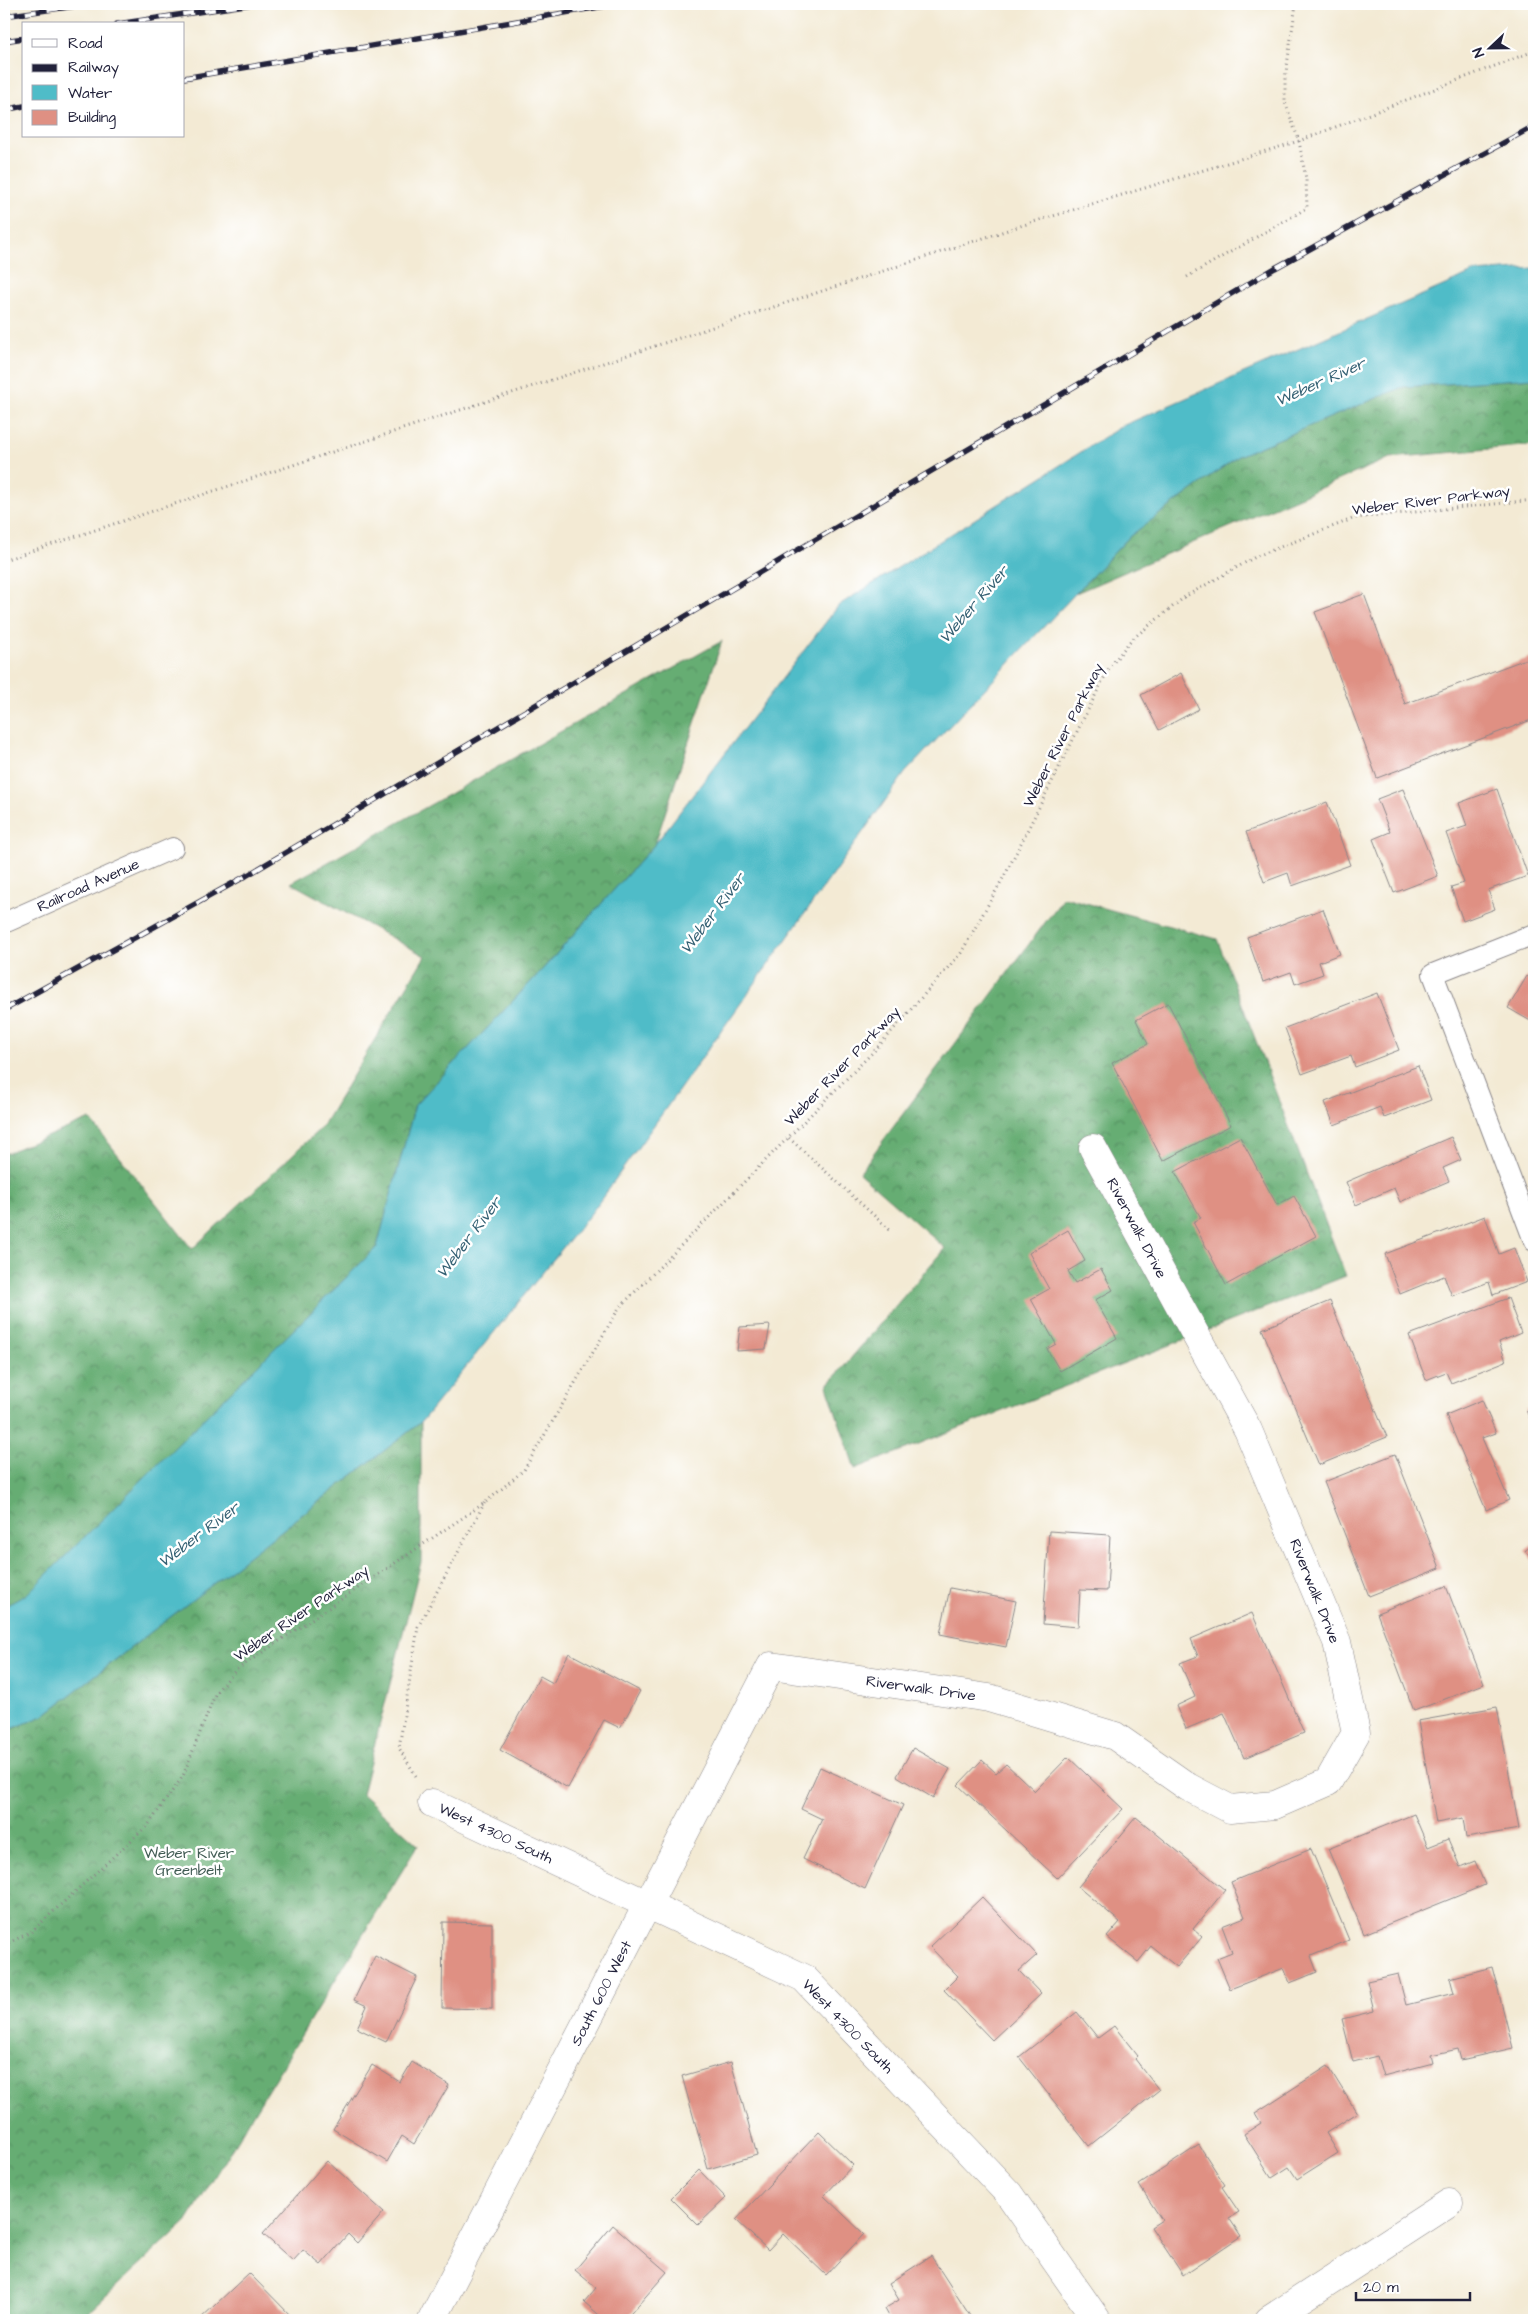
<svg xmlns="http://www.w3.org/2000/svg" width="1538" height="2324" font-family="'Architects Daughter',sans-serif">
<style>
.forest{fill:url(#forest-crowns);stroke:#446857}
.water{fill:#4fbcc8;stroke:#386f82}
.building{fill:#df9083}
.lines{fill:none;stroke-linecap:round;stroke-linejoin:round}
.lane-casing{stroke:#8a8688;stroke-width:22}
.street-casing{stroke:#8a8688;stroke-width:29}
.path{stroke:#8a8688;stroke-width:3;stroke-dasharray:1 4;stroke-linecap:butt}
.lane{stroke:#fff;stroke-width:20}
.street{stroke:#fff;stroke-width:28}
.rail-casing{stroke:#22223b;stroke-width:5.5}
.rail{stroke:#fff;stroke-width:4;stroke-dasharray:11;stroke-linecap:butt}
.labels{text-anchor:middle;stroke-width:5;stroke-linejoin:round;paint-order:stroke}
.street-label{font-size:15px;fill:#22223b;stroke:#fff}
.park-label{font-size:15px;fill:#425c55;stroke:#fff}
.water-label{font-size:16px;font-style:italic;fill:#346073;stroke:#fff}
</style>
<defs>
<pattern id="forest-crowns" width="20" height="18" patternUnits="userSpaceOnUse" patternTransform="scale(1.25)"><rect width="20" height="18" fill="#66ad73"/><path d="M2 6a3 3 0 1 1 6 0M12 15a3 3 0 1 1 6 0" fill="none" stroke="#548c60"/></pattern>
</defs>
<rect width="100%" height="100%" fill="#fff"/>
<filter id="ink" filterUnits="userSpaceOnUse"><feTurbulence type="fractalNoise" baseFrequency=".02" numOctaves="2"/><feDisplacementMap in="SourceGraphic" scale="10" xChannelSelector="R" yChannelSelector="G"/><feConvolveMatrix kernelMatrix="1 2 1 2 8 2 1 2 1" color-interpolation-filters="sRGB"/></filter>
<filter id="wash" filterUnits="userSpaceOnUse"><feTurbulence type="fractalNoise" baseFrequency=".0096" numOctaves="4" result="noise"/><feDisplacementMap in="SourceGraphic" scale="20" xChannelSelector="R" yChannelSelector="G"/><feGaussianBlur stdDeviation="1.12" result="paint"/><feColorMatrix in="noise" values="0 0 0 0 0 0 0 0 0 0 0 0 0 0 0 0 0 1.4 0 .05"/><feComposite in="paint" operator="in"/></filter>
<g filter="url(#wash)">
<rect width="100%" height="100%" fill="#f3ead4"/>
<path class="forest" d="M1534,378V445L1390,458L1076,593L1130,536L1238,456L1403,387Z
M722,641L655,844L542,970L415,1105L377,1247L27,1595L4,1607V1154L90,1119L192,1249L322,1127L425,956L291,883Z
M1064,897L1217,939L1346,1276L855,1469L827,1386L945,1248L859,1173Z
M421,1422V1562L362,1794L418,1845L188,2220L80,2320H4V1732L43,1716Z"/>
<path class="water" d="M1534,268V378L1403,387L1238,456L1130,536L905,773L592,1212L421,1422L43,1716L4,1732V1607L27,1594L377,1247L415,1105L542,970L655,844L839,605L1122,426L1475,272Z"/>
<g id="blocks">
<path class="building" d="M1364,594L1405,704L1534,656V719L1377,778L1315,612Z
M1181,673L1199,709L1159,730L1141,695Z
M1403,789L1438,876L1394,893L1373,839L1390,832L1377,799Z
M1497,789L1528,876L1488,890L1495,909L1463,921L1451,887L1464,883L1446,833L1467,826L1459,803Z
M1327,802L1350,865L1292,886L1288,873L1264,882L1246,832Z
M1323,909L1340,954L1319,962L1323,974L1295,984L1291,972L1263,982L1247,937Z
M1527,976L1534,980V1023L1508,1008Z
M1377,993L1399,1050L1355,1067L1351,1056L1302,1074L1285,1028Z
M1168,1003L1231,1125L1163,1161L1112,1063L1148,1044L1136,1020Z
M1418,1066L1431,1100L1384,1118L1380,1107L1334,1125L1325,1102Z
M1240,1137L1277,1205L1294,1196L1316,1236L1226,1285L1193,1222L1201,1218L1175,1172Z
M1451,1137L1461,1160L1443,1168L1449,1181L1400,1202L1394,1188L1356,1205L1346,1182Z
M1485,1216L1499,1254L1514,1248L1527,1282L1493,1295L1489,1282L1452,1296L1444,1276L1400,1294L1385,1254Z
M1068,1230L1085,1261L1068,1271L1075,1283L1101,1269L1113,1290L1095,1300L1117,1338L1060,1371L1047,1349L1056,1344L1031,1299L1049,1289L1029,1253Z
M1508,1298L1521,1333L1499,1342L1506,1361L1451,1383L1446,1372L1426,1380L1409,1335Z
M1330,1301L1387,1437L1319,1465L1262,1329Z
M770,1325L766,1349L737,1351L740,1327Z
M1482,1400L1496,1433L1482,1438L1509,1500L1486,1510L1446,1415Z
M1534,1406V1429L1526,1410Z
M1395,1454L1440,1568L1369,1596L1324,1482Z
M1049,1531L1110,1535L1107,1591L1080,1590L1078,1627L1043,1624Z
M1534,1543V1562L1525,1551Z
M1446,1586L1484,1684L1414,1711L1377,1613Z
M950,1588L1016,1601L1006,1647L940,1634Z
M1252,1613L1304,1733L1244,1758L1224,1713L1186,1729L1176,1706L1195,1697L1180,1663L1198,1656L1191,1639Z
M569,1653L640,1691L620,1728L604,1720L568,1788L500,1750L540,1676L553,1683Z
M1497,1707L1519,1829L1466,1838L1463,1818L1436,1823L1418,1721Z
M913,1748L950,1769L933,1798L897,1776Z
M1068,1757L1123,1809L1057,1878L958,1785L982,1760L996,1773L1006,1764L1035,1791Z
M820,1767L903,1805L865,1889L803,1859L822,1819L801,1809Z
M1414,1814L1428,1847L1448,1839L1460,1867L1475,1861L1485,1885L1364,1934L1328,1849Z
M1136,1817L1225,1890L1193,1929L1202,1937L1177,1967L1151,1946L1138,1962L1107,1937L1120,1922L1078,1887Z
M1311,1849L1349,1940L1311,1956L1317,1972L1290,1983L1284,1968L1230,1989L1217,1958L1232,1952L1222,1926L1245,1917L1231,1882Z
M982,1897L1037,1955L1019,1971L1041,1994L992,2040L944,1990L958,1976L930,1947Z
M443,1922L492,1923V2009L442,2008Z
M375,1956L417,1977L386,2042L357,2028L367,2006L354,2000Z
M1492,1967L1513,2048L1461,2060L1458,2049L1431,2055L1433,2063L1383,2076L1377,2056L1353,2062L1342,2019L1374,2011L1367,1981L1398,1974L1406,2005L1454,1993L1450,1978Z
M1077,2012L1098,2038L1114,2026L1138,2056L1135,2059L1159,2090L1089,2146L1019,2057Z
M412,2062L449,2085L414,2144L402,2136L387,2162L333,2129L372,2065L400,2082Z
M731,2062L757,2155L708,2169L682,2076Z
M1328,2066L1357,2113L1326,2133L1338,2153L1297,2179L1289,2167L1272,2178L1244,2134L1261,2123L1255,2113Z
M819,2132L853,2165L824,2196L864,2234L826,2275L783,2234L768,2250L736,2220Z
M1199,2145L1225,2185L1222,2187L1239,2212L1229,2218L1241,2236L1183,2275L1151,2227L1162,2220L1139,2185Z
M327,2161L384,2212L357,2243L348,2234L321,2265L303,2250L293,2261L263,2234Z
M699,2170L726,2198L698,2225L671,2198Z
M613,2225L667,2272L625,2320H605L584,2302L596,2288L575,2270Z
M931,2256L972,2319L890,2320L884,2309L899,2300L889,2283Z
M249,2273L295,2320H199Z"/>
</g>
</g>
<g filter="url(#ink)">
<use href="#blocks" fill-opacity="0" stroke="#8a8688" stroke-width="1"/>
<g class="lines">
<defs>
<path id="lane" d="M4,923L173,848
M1534,934L1433,974L1534,1241"/>
<path id="street" d="M432,1803L804,1978L1009,2194L1097,2320
M432,2320L771,1666L989,1698L1115,1736L1188,1787L1230,1809L1275,1805L1328,1782L1356,1733L1337,1642L1248,1430L1093,1148
M1269,2320L1449,2203"/>
</defs>
<use href="#lane" class="lane-casing"/>
<use href="#street" class="street-casing"/>
<path class="path" d="M1187,277L1307,208L1306,179L1299,141L1285,102V79L1296,4
M4,560L1017,227L1299,141L1534,51
M789,1138L891,1231
M416,1776L399,1748L418,1627L485,1502
M4,1945L31,1932L149,1824L183,1776L216,1692L236,1670L486,1502L524,1470L619,1308L875,1050L961,953L1007,871L1109,668L1131,640L1186,596L1257,556L1355,518L1534,500"/>
<use href="#lane" class="lane"/>
<use href="#street" class="street"/>
<defs>
<path id="rail" d="M4,16L90,4
M117,24L252,4
M4,41L24,38
M184,78L617,4
M4,110L24,106
M4,1010L246,876L1275,268L1534,126"/>
</defs>
<use href="#rail" class="rail-casing"/>
<use href="#rail" class="rail"/>
</g>
</g>
<g class="labels">
<g class="street-label">
<text transform="translate(1431 500) rotate(-7)" y="5">Weber River Parkway</text>
<text transform="translate(1063 735) rotate(-63)" y="5">Weber River Parkway</text>
<text transform="translate(88 885) rotate(-24)" y="5">Railroad Avenue</text>
<text transform="translate(842 1066) rotate(-46)" y="5">Weber River Parkway</text>
<text transform="translate(1137 1228) rotate(62)" y="5">Riverwalk Drive</text>
<text transform="translate(1315 1591) rotate(68)" y="5">Riverwalk Drive</text>
<text transform="translate(301 1613) rotate(-34)" y="5">Weber River Parkway</text>
<text transform="translate(921 1688) rotate(8)" y="5">Riverwalk Drive</text>
<text transform="translate(496 1833) rotate(25)" y="5">West 4300 South</text>
<text transform="translate(601 1993) rotate(-63)" y="5">South 600 West</text>
<text transform="translate(848 2026) rotate(46)" y="5">West 4300 South</text>
</g>
<g class="park-label">
<text x="189" y="1858">Weber River<tspan x="189" dy="17">Greenbelt</tspan></text>
</g>
<g class="water-label">
<text transform="translate(1320 381) rotate(-24)" y="6">Weber River</text>
<text transform="translate(973 604) rotate(-49)" y="6">Weber River</text>
<text transform="translate(712 913) rotate(-53)" y="6">Weber River</text>
<text transform="translate(468 1237) rotate(-53)" y="6">Weber River</text>
<text transform="translate(198 1534) rotate(-37)" y="6">Weber River</text>
</g>
</g>
<rect width="1538" height="2324" fill="none" stroke="#fff" stroke-width="20"/>
<rect x="22" y="22" width="162" height="115" fill="#ffffff" stroke="#a7a7b1"/>
<rect x="32" y="39" width="25" height="8" fill="#ffffff" stroke="#a7a7b1"/>
<text x="68" y="48" font-size="15" fill="#22223b">Road</text>
<rect x="32" y="64" width="25" height="8" fill="#22223b" stroke="#a7a7b1"/>
<text x="68" y="72" font-size="15" fill="#22223b">Railway</text>
<rect x="32" y="85" width="25" height="15" fill="#4fbcc8" stroke="#a7a7b1"/>
<text x="68" y="98" font-size="15" fill="#22223b">Water</text>
<rect x="32" y="110" width="25" height="15" fill="#df9083" stroke="#a7a7b1"/>
<text x="68" y="122" font-size="15" fill="#22223b">Building</text>
<g transform="translate(1490 48) rotate(248)" stroke="#ffffff" stroke-width="4" paint-order="stroke">
<path d="M0-4L9 19L0 12L-9 19Z" fill="#22223b"/>
<text y="-8" font-size="14" font-weight="bold" text-anchor="middle" fill="#22223b">N</text>
</g>
<path d="M1356 2292v8h114v-8" fill="none" stroke="#22223b" stroke-width="2.5"/>
<text x="1363" y="2292" font-size="15" fill="#22223b" stroke="#ffffff" stroke-width="4" paint-order="stroke">20 m</text>
</svg>
